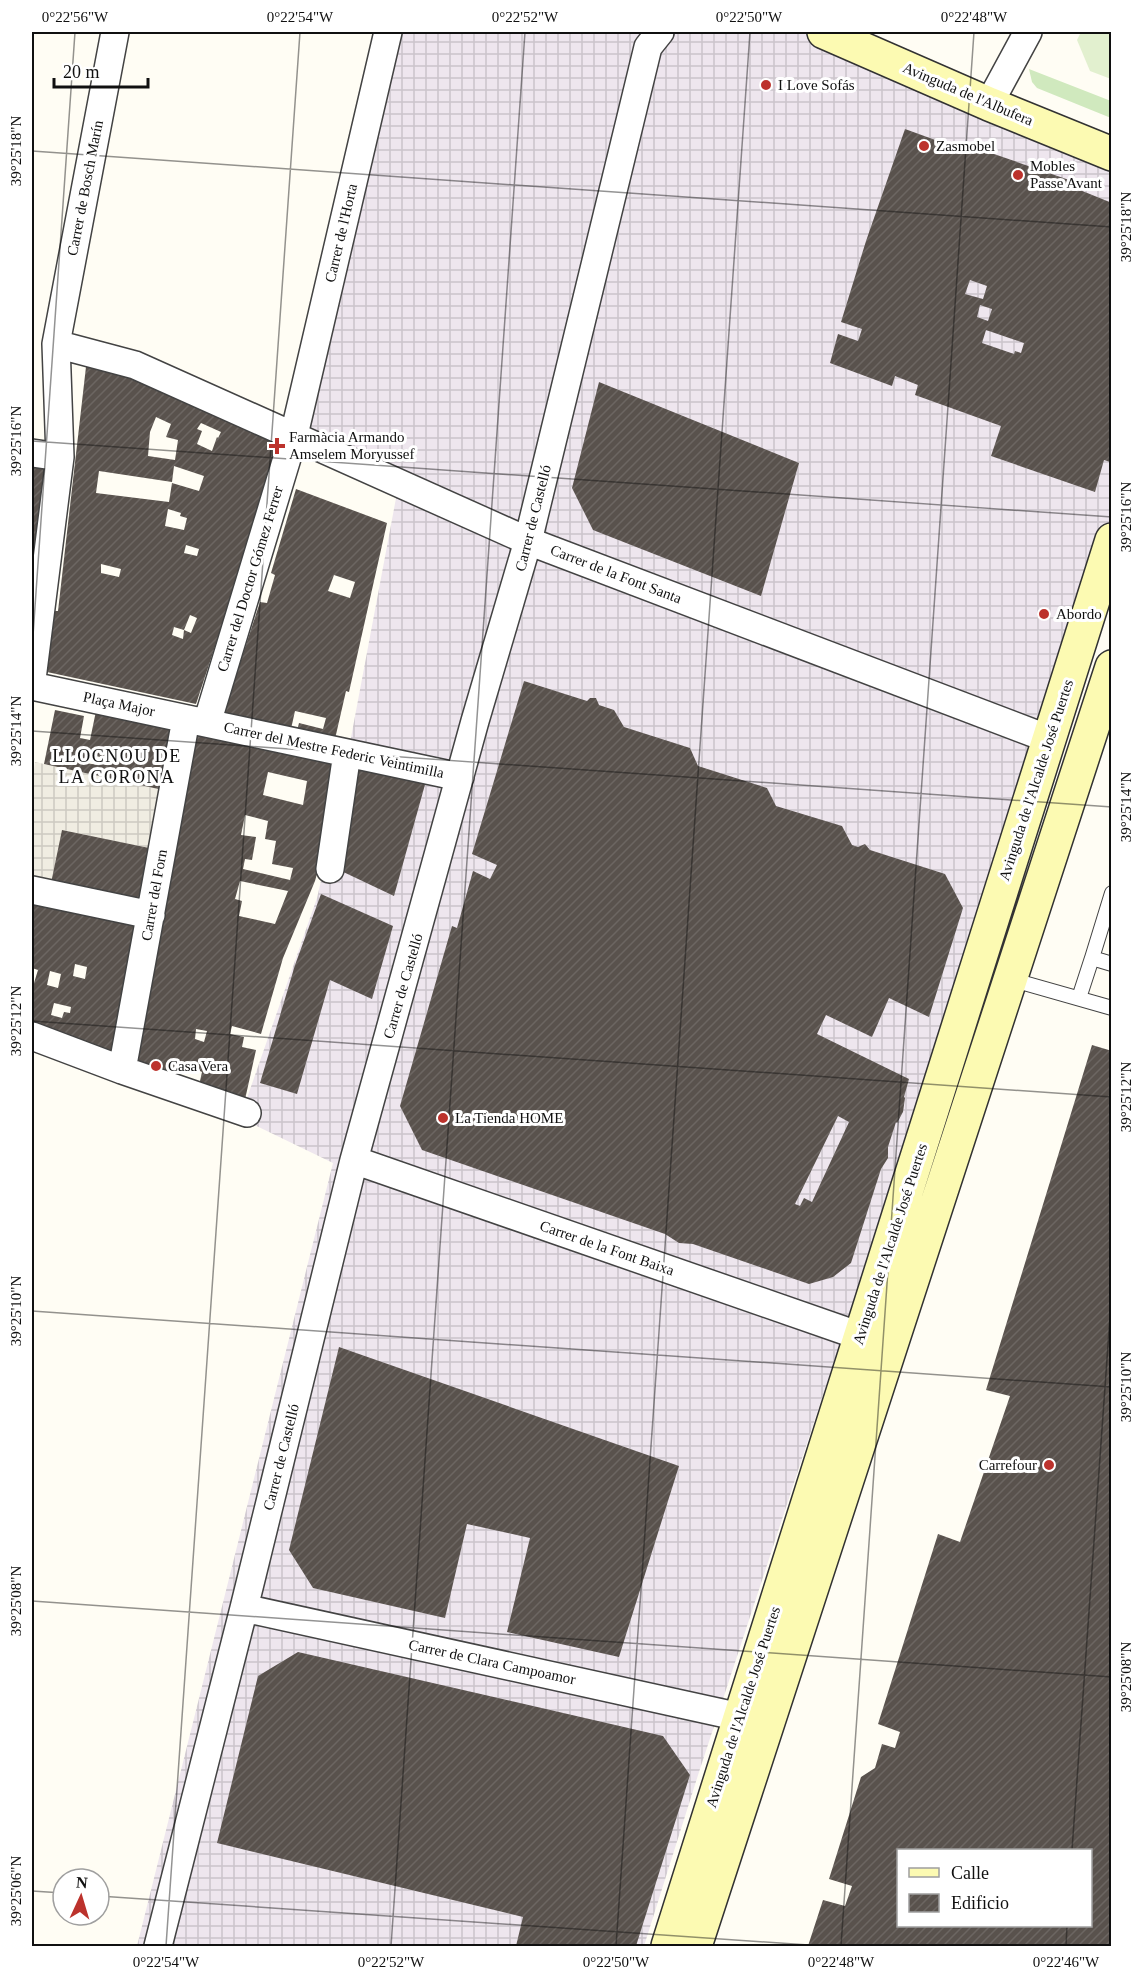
<svg xmlns="http://www.w3.org/2000/svg" width="1143" height="1978" font-family="Georgia,serif">
<style>
.industrial{fill:url(#industrial-grid)}
.grass{fill:#d0e9be}
.pitch{fill:#e2f0cf}
.plaza{fill:url(#plaza-grid)}
.building{fill:url(#building-hatch);fill-rule:evenodd}
.lines{fill:none;stroke-linecap:round;stroke-linejoin:round}
.lane-casing{stroke:#434343;stroke-width:16}
.street-casing{stroke:#434343;stroke-width:30}
.secondary-casing{stroke:#323232;stroke-width:36}
.lane{stroke:#fff;stroke-width:14}
.street{stroke:#fff;stroke-width:27}
.secondary{stroke:#fcfab2;stroke-width:33}
.ticks{fill:none;stroke:#101010;stroke-width:1.5;stroke-opacity:0.45}
.poi-dot{fill:#bc322c;stroke:#fff;stroke-width:2}
.labels{text-anchor:middle;stroke-width:6;stroke-linejoin:round;paint-order:stroke}
.poi-label{font-size:15px;fill:#101010;stroke:#fff;text-anchor:start}
.street-label{font-size:15px;fill:#101010;stroke:#fff}
.quarter-label{font-size:18px;letter-spacing:1.5px;fill:#101010;stroke:#fff}
.neatline{fill:none;stroke:#101010;stroke-width:2}
.ticks-label{font-size:15px;text-anchor:middle;fill:#101010}
</style>
<defs>
<pattern id="industrial-grid" width="8" height="8" patternUnits="userSpaceOnUse" patternTransform="scale(1.5)"><rect width="8" height="8" fill="#eee6ee"/><path d="M0 4h8M4 0v8" fill="none" stroke="#cbc4cb"/></pattern>
<pattern id="plaza-grid" width="8" height="8" patternUnits="userSpaceOnUse" patternTransform="scale(1.5)"><rect width="8" height="8" fill="#f0ede2"/><path d="M0 4h8M4 0v8" fill="none" stroke="#cdcac1"/></pattern>
<pattern id="building-hatch" width="6" height="6" patternUnits="userSpaceOnUse" patternTransform="scale(1.5)"><rect width="6" height="6" fill="#59524d"/><path d="M-1 1l2-2M0 6l6-6M5 7l2-2" fill="none" stroke="#6c6662"/></pattern>
</defs>
<rect width="100%" height="100%" fill="#fffdf4"/>
<path class="industrial" d="M388,32H809L1111,154V518L699,1772L644,1946H137L333,1163L240,1118L317,898L337,812L400,477L295,443Z"/>
<path class="grass" d="M1029,69L1111,101V118L1037,88L1032,82Z"/>
<path class="pitch" d="M1081,32H1111V79L1090,71L1077,40Z"/>
<path class="plaza" d="M35,762L163,790L154,849L63,830L51,883L32,881V784Z"/>
<path class="building" d="M905,129L960,149L962,143L1072,181L1070,186L1112,203V457L1110,462L1104,460L1095,492L991,456L1001,426L915,395L918,385L895,376L892,386L830,363L838,334L858,341L862,329L841,322L866,241ZM970,280L987,286L983,299L965,294ZM980,305L992,309L988,321L977,317ZM986,330L1024,343L1021,353L1015,351L1014,354L982,343Z
M87,358L282,444L196,704L47,672L55,611H58ZM156,417L171,424L166,437L178,440L175,460L148,456L150,432ZM201,423L221,432L218,438L217,437L212,451L197,444L202,431L197,429ZM174,466L204,476L199,491L172,483L169,502L96,493L99,471L172,482ZM168,509L181,513L180,516L187,518L184,530L165,526ZM186,545L199,549L197,556L184,553ZM101,564L121,569L119,577L101,573ZM190,615L197,618L191,633L184,630L183,639L172,635L174,627L184,630Z
M599,382L799,463L761,596L593,530L572,488Z
M32,457L51,459L32,591Z
M296,489L387,523L349,692L346,691L335,739L297,731L299,723L323,729L326,718L295,711L291,729L223,715L260,602L267,603L275,575L271,573ZM334,575L355,582L350,598L328,591Z
M524,681L587,701L590,698H596L599,705L614,710L624,727L690,748L698,766L767,788L776,806L842,826L852,845L858,847L865,844L870,850L945,874L963,908L929,1017L889,998L872,1037L826,1015L817,1034L909,1079L904,1097L905,1098L903,1112L897,1123L896,1122L888,1147V1158L881,1169L851,1263L833,1277L809,1284L693,1244L679,1243L665,1234L422,1150L400,1106L452,926L457,928L473,871L490,879L497,865L472,854ZM838,1116L849,1122L812,1202L804,1198L800,1206L795,1204Z
M55,710L84,716L80,738L90,740L96,711L175,728L163,790L44,764ZM87,755L101,757L99,765L85,763Z
M191,732L336,764L334,813L315,881L283,958L261,1034L232,1026L230,1034L244,1037L242,1047L256,1050L244,1104L198,1090L202,1072L198,1070L179,1066L175,1080L133,1066ZM268,772L307,781L303,805L263,795ZM245,815L268,821L265,839L276,841L272,864L293,868L290,880L243,869L245,859L252,860L256,837L241,835ZM240,881L288,891L275,924L239,916L242,901L235,899ZM196,1029L207,1031L204,1042L195,1039Z
M351,766L426,781L394,896L337,869Z
M62,830L154,849L143,902L51,883Z
M321,894L393,926L372,999L330,980L297,1094L260,1083L295,965Z
M32,904L138,926L112,1058L32,1027V982L34,983L38,970L32,968ZM75,964L87,967L85,979L73,976ZM50,971L61,974L58,988L47,985ZM54,1003L71,1007L70,1013L64,1012L62,1018L51,1015Z
M1092,1045L1112,1051V1946H808L823,1900L845,1906L852,1886L829,1879L861,1777L875,1768L882,1744L895,1748L900,1732L878,1724L938,1534L960,1542L1010,1396L986,1390ZM898,1850H1090V1926H898Z
M339,1347L679,1466L619,1657L507,1632L530,1538L467,1524L445,1618L313,1588L289,1550Z
M298,1652L663,1736L690,1775L636,1946H516L523,1917L217,1843L258,1676Z"/>
<g class="lines">
<defs>
<path id="lane" d="M1112,893L1092,958L1112,964
M1010,979L1112,1008
M1079,998L1092,958"/>
<path id="street" d="M989,104L1028,32
M56,344L135,365L528,541L1049,739
M32,453L60,457
M32,679L60,457L56,344L115,32
M32,686L460,777
M207,723L294,435L388,32
M330,869L347,753
M32,890L151,915
M32,1036L122,1070L247,1113
M122,1070L186,719
M354,1160L860,1336
M244,1608L740,1717
M158,1946L244,1608L354,1160L475,721L528,541L648,47L660,32"/>
<path id="secondary" d="M824,32L989,104L1112,154
M668,1946L1112,540
M695,1946L1112,667"/>
</defs>
<use href="#lane" class="lane-casing"/>
<use href="#street" class="street-casing"/>
<use href="#secondary" class="secondary-casing"/>
<use href="#lane" class="lane"/>
<use href="#street" class="street"/>
<use href="#secondary" class="secondary"/>
</g>
<path class="ticks" d="M32,151L1112,227M32,441L1112,517M32,650L75,32M32,731L1112,807M32,1021L1112,1097M32,1311L1112,1387M32,1601L1112,1677M1072,1850L1112,1289M32,1891L63,1893M99,1896L823,1946M166,1946L300,32M391,1946L525,32M616,1946L750,32M841,1946L974,32M1066,1946L1067,1926"/>
<g class="poi-dot">
<circle cx="766" cy="85" r="6"/>
<circle cx="924" cy="146" r="6"/>
<circle cx="1018" cy="175" r="6"/>
<path d="M274 437h6v6h6v6h-6v6h-6v-6h-6v-6h6z"/>
<circle cx="1044" cy="614" r="6"/>
<circle cx="156" cy="1066" r="6"/>
<circle cx="443" cy="1118" r="6"/>
<circle cx="1049" cy="1465" r="6"/>
</g>
<g class="labels">
<g class="poi-label">
<text x="778" y="90">I Love Sofás</text>
<text x="936" y="151">Zasmobel</text>
<text x="1030" y="171">Mobles<tspan x="1030" dy="17">Passe Avant</tspan></text>
<text x="289" y="442">Farmàcia Armando<tspan x="289" dy="17">Amselem Moryussef</tspan></text>
<text x="1056" y="619">Abordo</text>
<text x="168" y="1071">Casa Vera</text>
<text x="455" y="1123">La Tienda HOME</text>
<text x="1037" y="1470" text-anchor="end">Carrefour</text>
</g>
<g class="street-label">
<text transform="translate(968 94) rotate(23)" y="5">Avinguda de l'Albufera</text>
<text transform="translate(85 188) rotate(-79)" y="5">Carrer de Bosch Marín</text>
<text transform="translate(341 233) rotate(-77)" y="5">Carrer de l'Horta</text>
<text transform="translate(533 518) rotate(-76)" y="5">Carrer de Castelló</text>
<text transform="translate(616 574) rotate(21)" y="5">Carrer de la Font Santa</text>
<text transform="translate(250 579) rotate(-73)" y="5">Carrer del Doctor Gómez Ferrer</text>
<text transform="translate(119 704) rotate(12)" y="5">Plaça Major</text>
<text transform="translate(334 750) rotate(12)" y="5">Carrer del Mestre Federic Veintimilla</text>
<text transform="translate(1036 780) rotate(-72)" y="5">Avinguda de l'Alcalde José Puertes</text>
<text transform="translate(154 895) rotate(-80)" y="5">Carrer del Forn</text>
<text transform="translate(403 986) rotate(-74)" y="5">Carrer de Castelló</text>
<text transform="translate(890 1244) rotate(-72)" y="5">Avinguda de l'Alcalde José Puertes</text>
<text transform="translate(607 1248) rotate(19)" y="5">Carrer de la Font Baixa</text>
<text transform="translate(281 1457) rotate(-76)" y="5">Carrer de Castelló</text>
<text transform="translate(492 1662) rotate(12)" y="5">Carrer de Clara Campoamor</text>
<text transform="translate(743 1707) rotate(-72)" y="5">Avinguda de l'Alcalde José Puertes</text>
</g>
<g class="quarter-label">
<text x="117" y="762">LLOCNOU DE<tspan x="117" dy="21">LA CORONA</tspan></text>
</g>
</g>
<rect width="1143" height="1978" fill="none" stroke="#ffffff" stroke-width="66"/>
<rect x="897" y="1849" width="195" height="78" fill="#ffffff" stroke="#9f9f9f" stroke-width="1.5"/>
<rect x="909" y="1868" width="30" height="9" fill="#fcfab2" stroke="#9f9f9f" stroke-width="1.5"/>
<text x="951" y="1879" font-size="18" fill="#101010">Calle</text>
<rect x="909" y="1894" width="30" height="18" fill="url(#building-hatch)" stroke="#9f9f9f" stroke-width="1.5"/>
<text x="951" y="1909" font-size="18" fill="#101010">Edificio</text>
<g transform="translate(81 1897) rotate(4)"><circle r="28" fill="#ffffff" stroke="#9f9f9f" stroke-width="1.5"/>
<path d="M0-4.5L10 22L0 15L-10 22Z" fill="#bc322c"/>
<text y="-9" font-size="16" font-weight="bold" text-anchor="middle" fill="#101010">N</text>
</g>
<path d="M54 78v9h94v-9" fill="none" stroke="#101010" stroke-width="3"/>
<text x="63" y="78" font-size="18" fill="#101010" stroke="#ffffff" stroke-width="4.5" paint-order="stroke">20 m</text>
<rect x="33" y="33" width="1077" height="1912" class="neatline"/>
<g class="ticks-label">
<text x="75" y="22">0°22'56"W</text>
<text x="300" y="22">0°22'54"W</text>
<text x="525" y="22">0°22'52"W</text>
<text x="749" y="22">0°22'50"W</text>
<text x="974" y="22">0°22'48"W</text>
<text transform="translate(16 151) rotate(-90)" y="5">39°25'18"N</text>
<text transform="translate(1126 227) rotate(-90)" y="5">39°25'18"N</text>
<text transform="translate(16 441) rotate(-90)" y="5">39°25'16"N</text>
<text transform="translate(1126 517) rotate(-90)" y="5">39°25'16"N</text>
<text transform="translate(16 731) rotate(-90)" y="5">39°25'14"N</text>
<text transform="translate(1126 807) rotate(-90)" y="5">39°25'14"N</text>
<text transform="translate(16 1021) rotate(-90)" y="5">39°25'12"N</text>
<text transform="translate(1126 1097) rotate(-90)" y="5">39°25'12"N</text>
<text transform="translate(16 1311) rotate(-90)" y="5">39°25'10"N</text>
<text transform="translate(1126 1387) rotate(-90)" y="5">39°25'10"N</text>
<text transform="translate(16 1601) rotate(-90)" y="5">39°25'08"N</text>
<text transform="translate(1126 1677) rotate(-90)" y="5">39°25'08"N</text>
<text transform="translate(16 1891) rotate(-90)" y="5">39°25'06"N</text>
<text x="166" y="1967">0°22'54"W</text>
<text x="391" y="1967">0°22'52"W</text>
<text x="616" y="1967">0°22'50"W</text>
<text x="841" y="1967">0°22'48"W</text>
<text x="1066" y="1967">0°22'46"W</text>
</g>
</svg>
